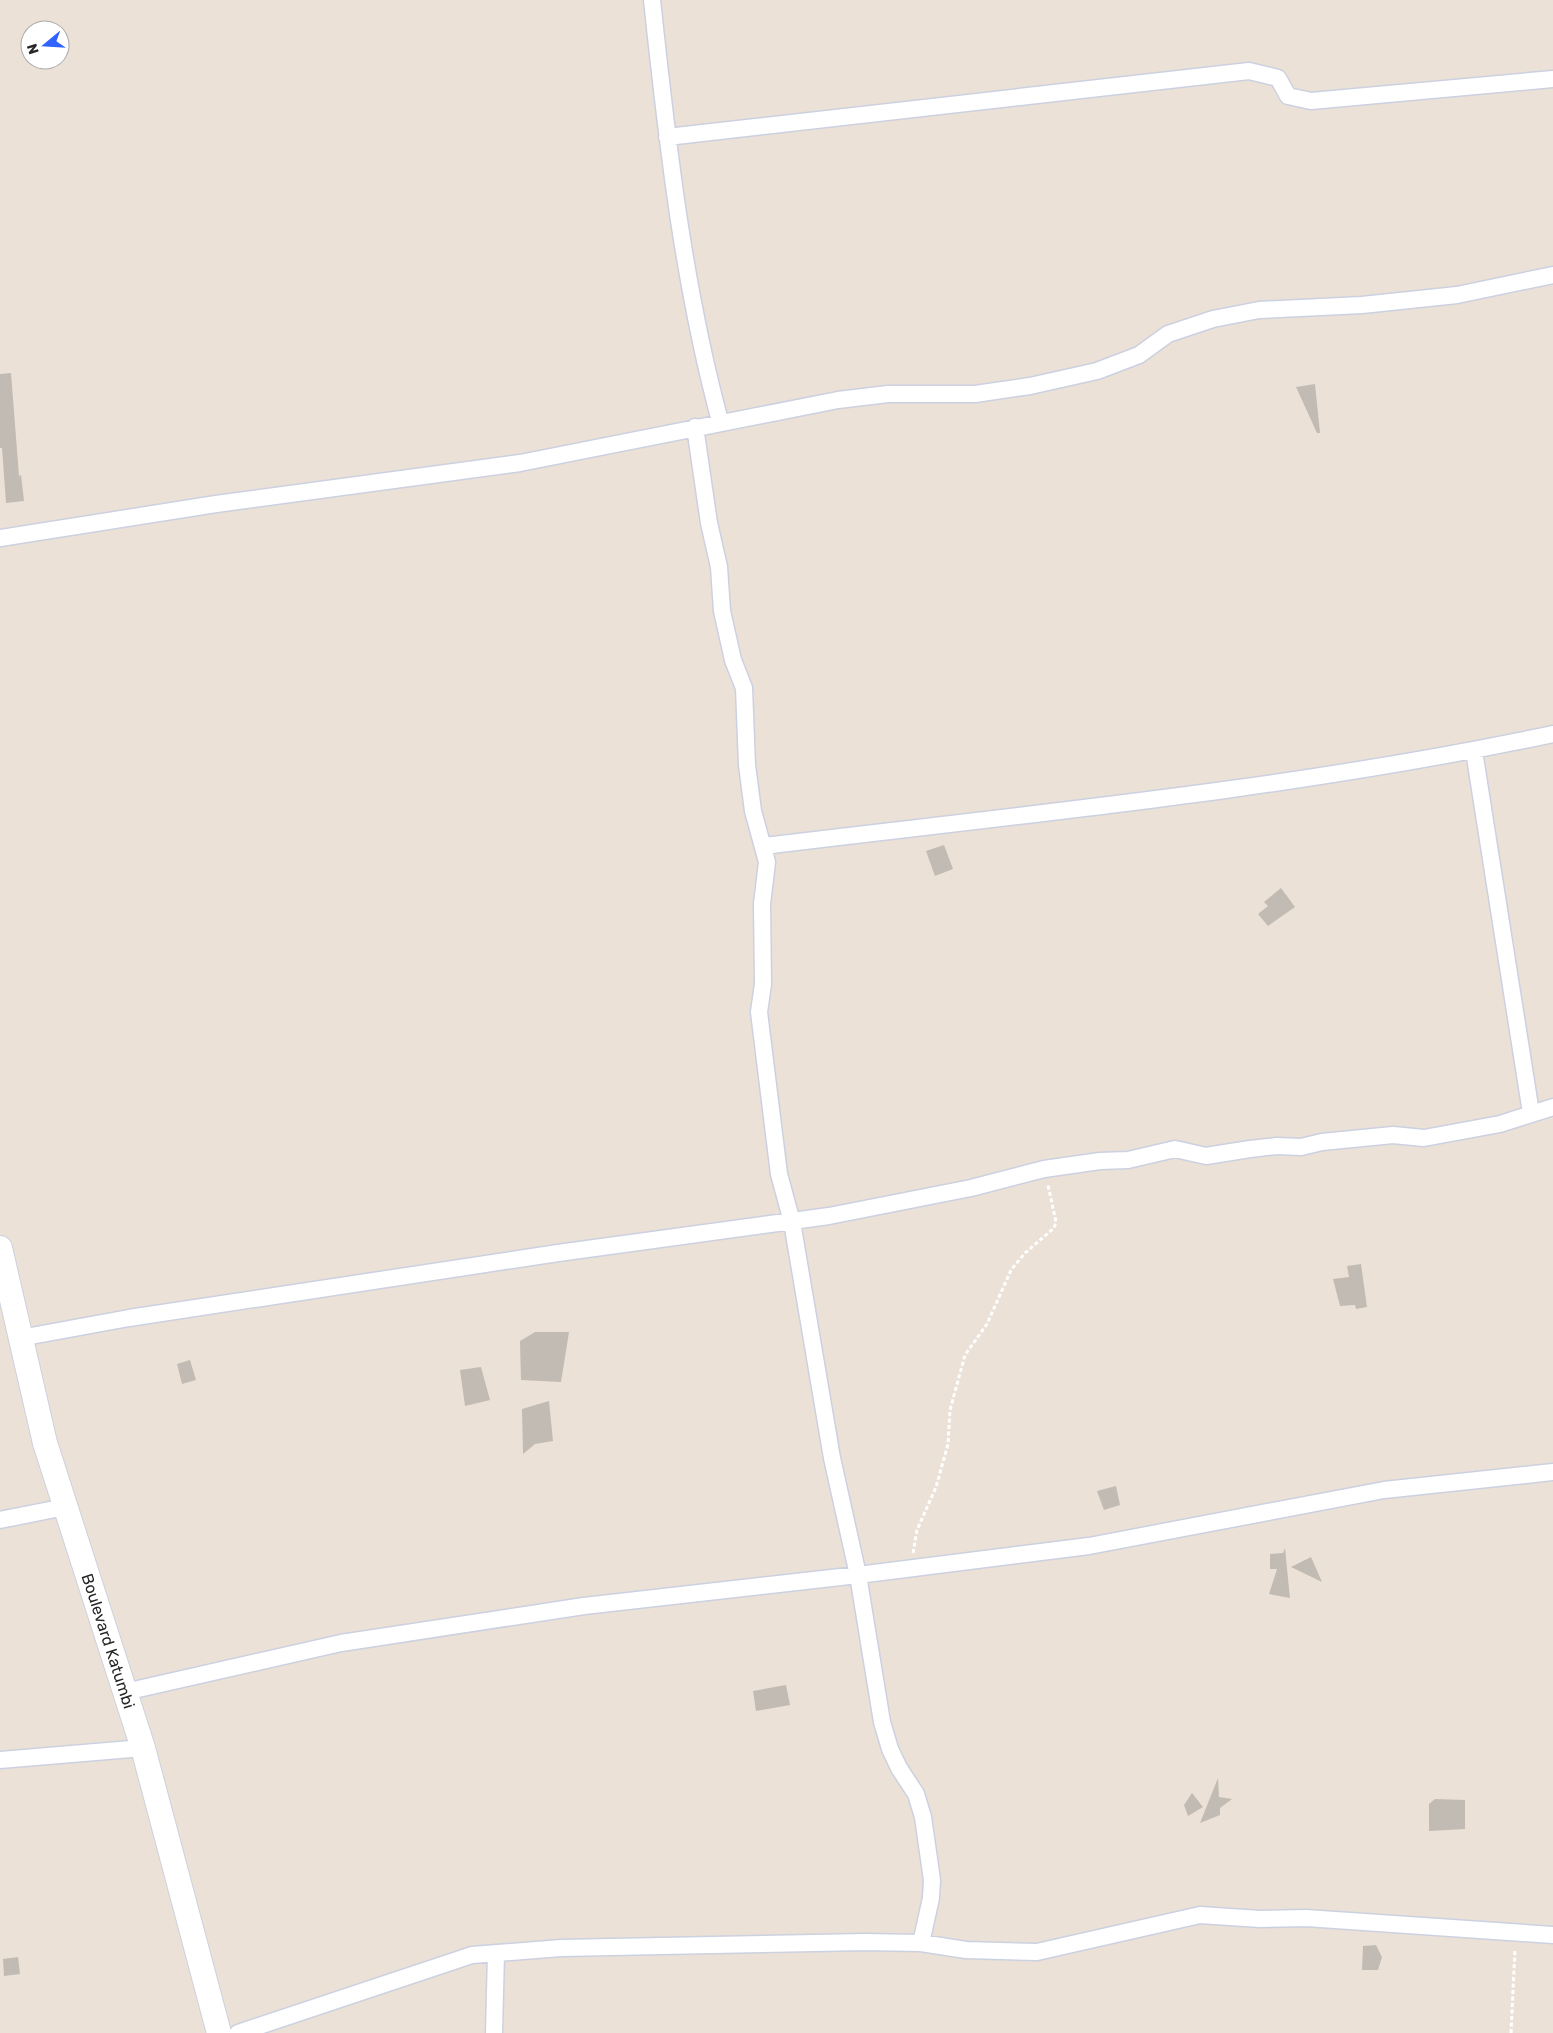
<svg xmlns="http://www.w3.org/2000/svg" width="1553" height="2033" font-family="Rubik,sans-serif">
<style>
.building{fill:#c2bbb4}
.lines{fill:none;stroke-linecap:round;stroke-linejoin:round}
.street-casing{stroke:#ccd1e1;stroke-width:19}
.secondary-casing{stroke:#ccd1e1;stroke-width:26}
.path{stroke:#fff;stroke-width:3;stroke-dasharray:4 2.5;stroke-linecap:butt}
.street{stroke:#fff;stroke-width:16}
.secondary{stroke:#fff;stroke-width:24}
.labels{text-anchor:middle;stroke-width:4.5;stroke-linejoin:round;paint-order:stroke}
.street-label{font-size:16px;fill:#272727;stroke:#fff}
</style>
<rect width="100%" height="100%" fill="#ebe1d6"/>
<path class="building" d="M11,373L19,476L21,475L24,501L6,503L2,448H0V374Z
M1315,384L1320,433H1317L1296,387Z
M944,845L953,869L935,876L926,851Z
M1281,888L1295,907L1268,926L1258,914L1268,906L1264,902Z
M1361,1264L1367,1307L1356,1309L1355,1305L1340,1306L1333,1279L1349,1277L1347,1266Z
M535,1332H569L561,1382L521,1380L520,1341Z
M190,1360L196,1380L182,1384L177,1364Z
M481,1367L490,1400L465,1406L460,1370Z
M549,1401L553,1441L535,1444L523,1454L522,1409Z
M1116,1486L1120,1505L1104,1510L1097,1491Z
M1285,1548L1287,1569L1290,1598L1269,1594L1277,1569H1270V1554L1283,1553Z
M1311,1557L1322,1582L1291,1567Z
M786,1685L790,1705L756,1711L753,1691Z
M1218,1778L1219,1797L1232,1799L1220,1808V1815L1200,1823Z
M1192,1793L1203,1807L1188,1816L1184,1805Z
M1435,1799L1465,1800V1829L1429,1831V1804Z
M1376,1945L1382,1957L1378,1970H1362L1363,1946Z
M18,1957L20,1974L4,1976L3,1959Z"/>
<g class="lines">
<defs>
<path id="street" d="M652,0C667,141 683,284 720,421
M667,137L1249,71L1278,78L1288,96L1311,101L1553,79
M695,427L709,523L719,567L722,611L733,660L744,688L747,765L753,811L767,862L762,904L763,984L759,1012L779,1174L792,1222L832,1458L858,1575L882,1722L890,1749L899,1768L916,1794L923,1817L932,1880L931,1898L921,1943
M0,538L216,504L520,463L838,400L888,394H975L1030,386L1097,371L1139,355L1168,334L1213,319L1259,310L1362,305L1457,295L1553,275
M1474,751L1531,1113
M764,846C1027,814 1294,789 1553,734
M20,1338L129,1318L558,1253L829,1216L971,1188L1044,1169L1100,1161L1128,1160L1175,1149L1206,1156L1250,1149L1277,1146L1301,1147L1322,1142L1393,1135L1424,1138L1500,1124L1553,1107
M0,1520L65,1507
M125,1692L341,1643L584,1606L858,1575L1089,1546L1384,1490L1553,1472
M0,1760L143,1748
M238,2033L472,1955L561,1948L865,1942L921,1943L966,1950L1037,1952L1200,1915L1260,1919L1306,1918L1553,1935
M494,2033L496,1953"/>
<g id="secondary">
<path id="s1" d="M0,1248L45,1443L143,1748L219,2033"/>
</g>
</defs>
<use href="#street" class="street-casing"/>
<use href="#secondary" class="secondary-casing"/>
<path class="path" d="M913,1553L917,1530L936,1487L948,1444L950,1410L965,1355L987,1324L1011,1270L1025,1253L1054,1228L1056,1222L1048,1185
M1511,2033L1515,1949"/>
<use href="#street" class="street"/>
<use href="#secondary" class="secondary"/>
</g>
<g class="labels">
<g class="street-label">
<text dy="6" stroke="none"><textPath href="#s1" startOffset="408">Boulevard Katumbi</textPath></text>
</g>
</g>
<g transform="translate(45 45) rotate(252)"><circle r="24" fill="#ffffff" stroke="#a9a9a9"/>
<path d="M0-4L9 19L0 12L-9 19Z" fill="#2f62ff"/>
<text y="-8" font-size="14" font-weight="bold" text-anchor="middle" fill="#272727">N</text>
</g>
</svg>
